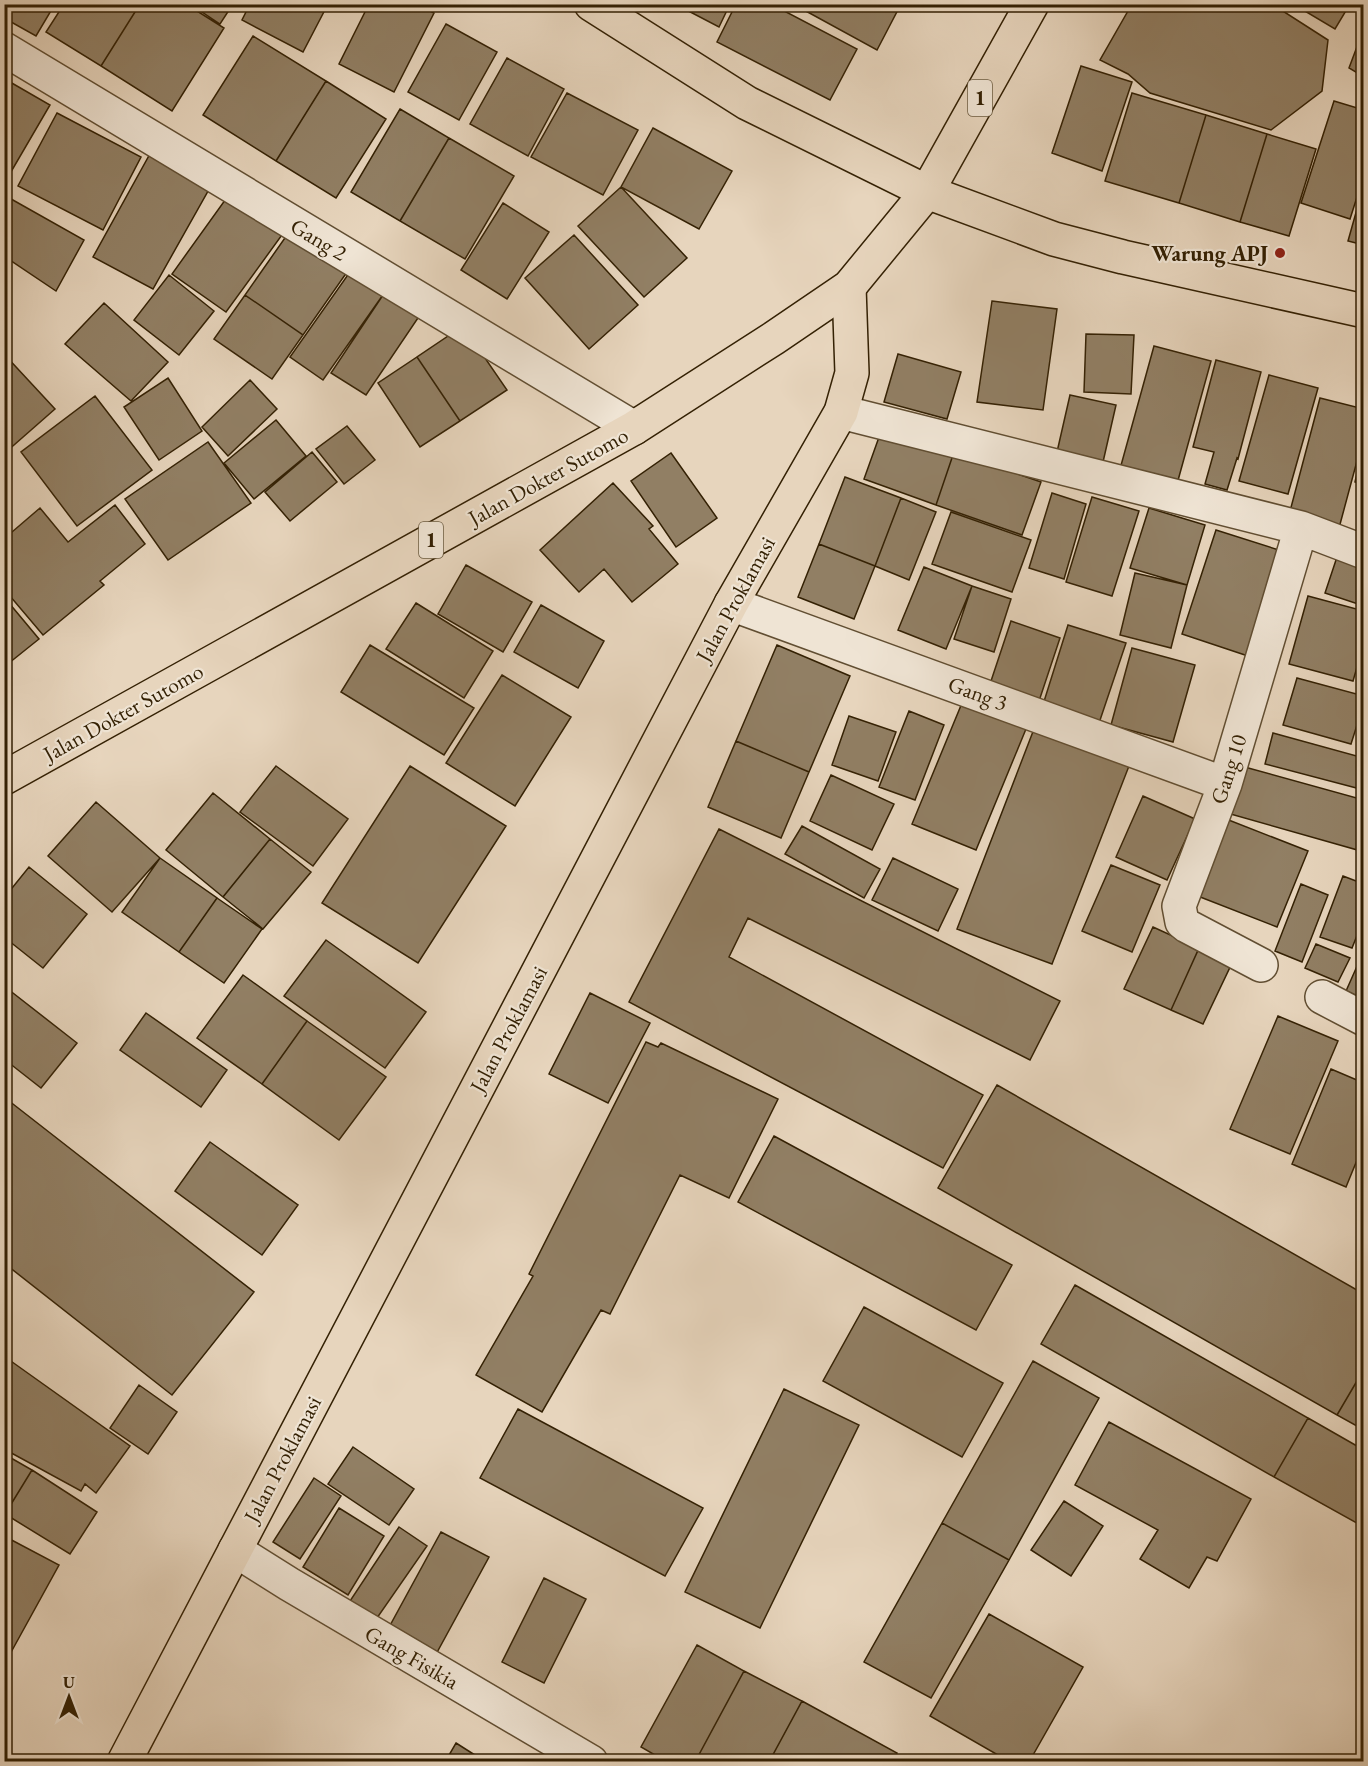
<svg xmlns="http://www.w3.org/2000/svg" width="1368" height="1766" font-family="'EB Garamond',serif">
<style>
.building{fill:#917f64;stroke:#342104;stroke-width:1.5}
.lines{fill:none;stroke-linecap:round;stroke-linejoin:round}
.minor-casing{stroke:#614e32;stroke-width:36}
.major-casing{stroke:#342104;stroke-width:36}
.highway-casing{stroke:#342104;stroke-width:36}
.minor{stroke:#efe4d4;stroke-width:33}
.major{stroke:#e7d5bd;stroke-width:33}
.highway{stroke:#e7d5bd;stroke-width:33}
.poi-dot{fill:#8f2418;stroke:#efe4d4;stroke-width:2}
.labels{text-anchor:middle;stroke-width:4.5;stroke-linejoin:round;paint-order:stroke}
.shield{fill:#efe4d4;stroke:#6c5c42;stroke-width:1.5}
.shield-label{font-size:21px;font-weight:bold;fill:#342104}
.street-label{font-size:22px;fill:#342104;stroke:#efe4d4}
.poi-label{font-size:22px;font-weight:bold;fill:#342104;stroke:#efe4d4;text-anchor:end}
</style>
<rect width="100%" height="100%" fill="#e7d5bd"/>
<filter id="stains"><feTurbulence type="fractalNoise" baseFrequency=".00333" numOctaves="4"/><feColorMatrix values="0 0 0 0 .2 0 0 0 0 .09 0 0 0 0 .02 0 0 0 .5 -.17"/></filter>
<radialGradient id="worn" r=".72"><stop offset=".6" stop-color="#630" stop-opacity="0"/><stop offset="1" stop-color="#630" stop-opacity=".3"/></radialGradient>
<path class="building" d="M4,4H55L36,36L4,18Z
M64,4H140L101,66L46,32Z
M140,4H186L224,28L172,111L101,66Z
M190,4H233L220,24Z
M250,4H328L303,52L242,20Z
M369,4H416L434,13L394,92L339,64Z
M675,4H730L719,27Z
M736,4H771L857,49L830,100L717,42Z
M793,4H901L877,50Z
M1132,4H1272L1328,40L1322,91L1271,130L1150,93L1128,74L1100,60Z
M1293,4H1350L1335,29Z
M446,24L497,52L459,120L408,92Z
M1364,28V77L1349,68Z
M253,36L326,81L276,161L203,115Z
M507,58L564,89L528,156L470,124Z
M1081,66L1132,82L1102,171L1052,153Z
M326,81L386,119L336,198L276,161Z
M10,82L50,105L8,177L4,175V92Z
M567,93L638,130L603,195L531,157Z
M1132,93L1206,115L1179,203L1105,181Z
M1334,101L1364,110V175L1350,219L1301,203Z
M400,109L449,138L400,221L351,192Z
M57,113L141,157L103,230L18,186Z
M1206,115L1267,134L1240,222L1179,203Z
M653,128L732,171L699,229L621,187Z
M1267,134L1316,149L1289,236L1240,222Z
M449,138L514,176L465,259L400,221Z
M151,152L212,184L153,289L93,257Z
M1364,184V245L1348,241Z
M621,187L687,258L644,297L578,226Z
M233,189L287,228L226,312L172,274Z
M4,195L84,240L56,291L4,256Z
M503,203L549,232L507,299L461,270Z
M294,225L352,265L303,335L245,295Z
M574,235L638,305L589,349L525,278Z
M352,269L385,292L323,380L290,357Z
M169,275L214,311L179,355L134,320Z
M385,292L420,315L366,395L331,373Z
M245,295L303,335L272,379L214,339Z
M992,301L1057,309L1043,410L977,402Z
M104,303L168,362L131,401L65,344Z
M463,326L507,390L460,421L417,357Z
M1086,334L1134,335L1131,394L1084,392Z
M1154,346L1211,361L1177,484L1120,469Z
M4,354L55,409L6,452L4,450Z
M898,354L961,372L947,419L884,402Z
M417,357L460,421L420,447L378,383Z
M1216,360L1261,372L1238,459L1237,458L1227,490L1205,484L1214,452L1193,447Z
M1269,375L1318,388L1288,494L1239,481Z
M168,378L202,431L159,460L124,407Z
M250,380L277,409L228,456L202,427Z
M1070,395L1116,405L1103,462L1057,452Z
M95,396L152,470L77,526L21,452Z
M1320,398L1364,409V435L1339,528L1289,515Z
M276,420L306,456L254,499L224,463Z
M347,426L375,460L344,484L316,449Z
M883,426L954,452L936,505L864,479Z
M208,442L251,503L168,560L125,499Z
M1364,442V484L1355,482Z
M312,452L337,482L290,521L265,492Z
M954,452L1041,482L1022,535L936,505Z
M671,453L717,518L676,547L631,481Z
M845,477L901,498L875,566L819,544Z
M613,483L653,526L649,529L678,564L632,602L604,569L579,592L540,550Z
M1052,493L1086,504L1064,579L1029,568Z
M1092,497L1139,511L1112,596L1066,582Z
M901,498L936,512L909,580L875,566Z
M115,505L145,544L100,581L104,585L43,635L4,589V522L12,532L40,508L68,542Z
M1149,508L1205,525L1187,585L1130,568Z
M951,512L1031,540L1012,592L932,564Z
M1216,530L1282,551L1248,656L1182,634Z
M819,544L875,566L854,619L798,597Z
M1338,554L1364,562V606L1325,593Z
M466,565L532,602L503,652L438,614Z
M924,567L972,586L946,649L898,630Z
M1135,573L1187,585L1171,648L1120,635Z
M972,586L1011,599L994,652L954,639Z
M1308,596L1364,611V643L1353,681L1289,664Z
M4,597L39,639L4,667Z
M416,603L493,651L464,698L386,649Z
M541,605L604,641L578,688L514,652Z
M1011,621L1060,638L1037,707L988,690Z
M1068,625L1126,643L1097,729L1041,711Z
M370,645L474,708L444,755L341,692Z
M777,645L850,676L809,772L736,741Z
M1132,648L1195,665L1173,742L1111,725Z
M502,675L571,717L515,806L446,763Z
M1297,678L1364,696V703L1351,744L1283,725Z
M962,703L1026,729L976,850L912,824Z
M909,711L944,725L915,800L879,787Z
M849,716L896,732L878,781L832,765Z
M1034,729L1129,766L1052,964L957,929Z
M1273,733L1364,758V790L1265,764Z
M736,741L809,772L781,838L708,807Z
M276,766L348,819L313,866L240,812Z
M410,766L506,826L418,963L322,903Z
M1241,766L1364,800V844L1361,851L1227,813Z
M831,775L894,804L872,850L810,821Z
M213,793L270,839L223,897L166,850Z
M1143,796L1195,819L1167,880L1116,857Z
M96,802L160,858L112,912L48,856Z
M1221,817L1308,851L1277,927L1190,893Z
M802,826L880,869L864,898L785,854Z
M719,829L1060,1001L1030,1060L748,918L729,957L983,1095L943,1168L629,1002Z
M270,839L311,872L263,929L223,897Z
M160,858L217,898L179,952L122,912Z
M893,858L958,889L938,931L872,900Z
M1111,865L1160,885L1132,952L1082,931Z
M29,867L87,914L43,968L4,937V898Z
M1343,876L1364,884V918L1352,948L1320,937Z
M1301,884L1328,895L1302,962L1275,951Z
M217,898L262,929L224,983L179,952Z
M1153,927L1199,948L1171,1010L1124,989Z
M326,940L426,1012L385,1068L284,996Z
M1316,944L1350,958L1338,982L1305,968Z
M1199,948L1232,963L1203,1024L1171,1010Z
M1362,955H1364V999L1346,991Z
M243,975L307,1021L262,1084L197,1038Z
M4,986L77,1043L41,1088L4,1059Z
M590,993L650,1023L608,1103L549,1074Z
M146,1013L227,1070L201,1107L120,1050Z
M1278,1016L1338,1041L1290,1154L1230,1129Z
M307,1021L386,1077L339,1140L262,1084Z
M646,1042L658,1047L661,1043L778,1099L729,1198L680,1175L610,1314L601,1310L542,1412L476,1375L533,1276L529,1274Z
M1331,1069L1364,1083V1143L1346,1187L1292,1164Z
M997,1085L1364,1294V1369L1337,1415L938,1188Z
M4,1097L254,1292L172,1395L4,1263Z
M774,1136L1012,1265L976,1330L738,1202Z
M210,1142L298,1205L262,1255L175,1191Z
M1075,1285L1308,1418L1274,1477L1041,1344Z
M864,1307L1003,1383L962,1457L823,1381Z
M8,1359L130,1446L96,1493L85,1484L81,1491L4,1449V1364Z
M1033,1361L1099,1398L1009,1560L942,1523Z
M1364,1369V1430L1337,1415Z
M139,1385L177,1412L148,1454L110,1428Z
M784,1389L859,1425L760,1628L685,1592Z
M518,1409L703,1508L665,1576L480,1478Z
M1308,1418L1364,1450V1527L1274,1477Z
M1109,1422L1251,1499L1217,1561L1207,1557L1189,1588L1140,1559L1158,1530L1075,1485Z
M353,1447L414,1489L389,1525L328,1484Z
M4,1454L32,1470L5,1514H4Z
M32,1470L97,1512L70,1554L5,1514Z
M314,1478L341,1496L300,1559L273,1542Z
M1064,1501L1103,1526L1071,1576L1031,1550Z
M339,1508L384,1536L348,1595L303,1567Z
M942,1523L1009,1560L931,1698L864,1662Z
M399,1527L427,1546L377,1618L350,1601Z
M441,1532L489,1557L435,1656L387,1631Z
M4,1536L59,1565L4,1665Z
M544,1578L586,1599L544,1683L502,1662Z
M989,1614L1083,1667L1029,1762H1010L930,1716Z
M697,1645L744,1671L695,1762H667L641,1747Z
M744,1671L802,1701L769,1762H695Z
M802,1701L897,1753L892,1762H769Z
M456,1743L486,1762H445Z"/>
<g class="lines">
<defs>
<path id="minor" d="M4,49L634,428
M841,412L1301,528L1364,552
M731,604L1225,784
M1261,965L1187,926L1182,922L1179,906L1225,784L1301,528
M1322,997L1364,1019
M235,1550L289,1584L591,1762"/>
<path id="major" d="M591,4L747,103L927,192L1054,239L1123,257L1364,311
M124,1762L731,604L841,412L852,373L849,287"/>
<path id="highway" d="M4,778L634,428L774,338L849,287L927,192L1032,4"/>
</defs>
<use href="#minor" class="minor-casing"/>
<use href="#major" class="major-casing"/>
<use href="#highway" class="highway-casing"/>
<use href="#minor" class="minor"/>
<use href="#major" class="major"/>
<use href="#highway" class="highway"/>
</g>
<circle class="poi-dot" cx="1280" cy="253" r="6"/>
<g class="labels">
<g class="shield">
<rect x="968" y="80" width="24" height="36" rx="4.5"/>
<rect x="419" y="522" width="24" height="36" rx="4.5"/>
</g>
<g class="shield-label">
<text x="980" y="105">1</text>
<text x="431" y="547">1</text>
</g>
<g class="street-label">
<text transform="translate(319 239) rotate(31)" y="8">Gang 2</text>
<text transform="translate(548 476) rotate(-29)" y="8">Jalan Dokter Sutomo</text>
<text transform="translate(735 599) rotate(-61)" y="8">Jalan Proklamasi</text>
<text transform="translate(978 693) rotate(20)" y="8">Gang 3</text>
<text transform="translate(123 712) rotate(-29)" y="8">Jalan Dokter Sutomo</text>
<text transform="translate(1228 769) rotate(-72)" y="8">Gang 10</text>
<text transform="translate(508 1029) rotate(-62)" y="8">Jalan Proklamasi</text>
<text transform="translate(282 1459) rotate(-62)" y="8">Jalan Proklamasi</text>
<text transform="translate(412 1657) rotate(30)" y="8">Gang Fisikia</text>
</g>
<g class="poi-label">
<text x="1268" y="261">Warung APJ</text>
</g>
</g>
<rect width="1368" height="1766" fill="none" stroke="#e7d5bd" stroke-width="24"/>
<rect x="6" y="6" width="1356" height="1754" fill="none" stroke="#342104" stroke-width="3"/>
<rect x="12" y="12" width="1344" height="1742" fill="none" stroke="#342104" stroke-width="1.5"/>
<g transform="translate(69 1697)" stroke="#efe4d4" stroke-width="4.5" paint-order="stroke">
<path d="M0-4.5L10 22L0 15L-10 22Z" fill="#342104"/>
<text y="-9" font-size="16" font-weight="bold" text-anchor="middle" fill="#342104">U</text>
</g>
<rect width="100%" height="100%" filter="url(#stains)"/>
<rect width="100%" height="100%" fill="url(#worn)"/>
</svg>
